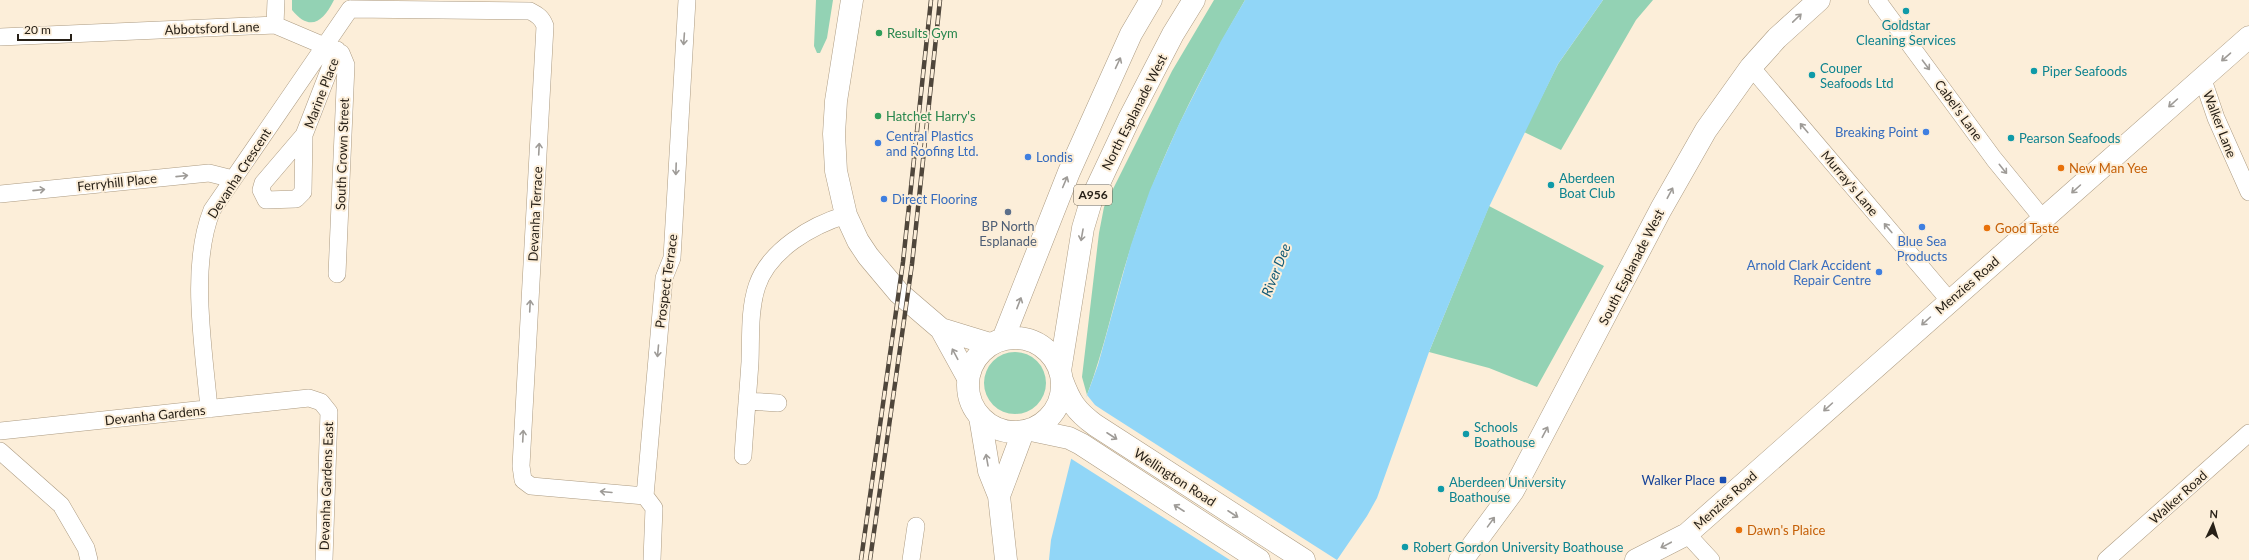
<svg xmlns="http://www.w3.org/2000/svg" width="2249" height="560" font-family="Lato,sans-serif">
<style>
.green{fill:#93d2b4}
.water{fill:#91d6f7}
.pier{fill:#fceed9}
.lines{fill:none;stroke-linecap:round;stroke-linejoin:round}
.street-casing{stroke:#ac9b82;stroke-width:18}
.secondary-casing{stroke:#ac9b82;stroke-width:23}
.primary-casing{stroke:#ac9b82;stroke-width:23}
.street{stroke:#fff;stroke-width:17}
.secondary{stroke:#fff;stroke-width:22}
.primary{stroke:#fff;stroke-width:22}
.rail-casing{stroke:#4f463b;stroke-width:4.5}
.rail{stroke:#fceed9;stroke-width:3;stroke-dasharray:9;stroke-linecap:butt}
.oneway{stroke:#9e9b97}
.culture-dot{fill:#0f9aa8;stroke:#fceed9;stroke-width:1.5}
.leisure-dot{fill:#2e9e5b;stroke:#fceed9;stroke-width:1.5}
.shop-dot{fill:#3f7fe0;stroke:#fceed9;stroke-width:1.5}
.food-dot{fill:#e8710a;stroke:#fceed9;stroke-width:1.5}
.service-dot{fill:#5c6f8a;stroke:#fceed9;stroke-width:1.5}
.transit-dot{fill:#1a4fb4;stroke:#fceed9;stroke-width:1.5}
.labels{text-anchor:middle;stroke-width:4;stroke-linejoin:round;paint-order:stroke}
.shield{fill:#fceed9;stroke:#675e51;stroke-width:1}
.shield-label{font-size:12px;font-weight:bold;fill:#272017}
.culture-label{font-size:13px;fill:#0d838f;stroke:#fceed9;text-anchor:start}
.street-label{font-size:13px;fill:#272017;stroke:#fceed9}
.leisure-label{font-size:13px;fill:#27864d;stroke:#fceed9;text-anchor:start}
.shop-label{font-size:13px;fill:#366cbe;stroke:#fceed9;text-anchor:start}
.food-label{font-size:13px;fill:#c56008;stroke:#fceed9;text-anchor:start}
.service-label{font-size:13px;fill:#4e5e75;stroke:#fceed9}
.transit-label{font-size:13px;fill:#164399;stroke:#fceed9;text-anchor:end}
.water-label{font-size:14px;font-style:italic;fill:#0f5874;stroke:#fceed9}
</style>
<rect width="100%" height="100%" fill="#fceed9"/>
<path class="green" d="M292,0H334C323,22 310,32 292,10Z
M816,0H833L827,38L820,53H817L814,46Z
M1214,0H1245C1200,78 1159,158 1132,244C1115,294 1106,345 1087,395L1082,377L1099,233L1104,207L1172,71Z
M1603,0H1653L1636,20L1561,150L1524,132L1558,64Z
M1489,206L1604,266L1537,387L1489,368L1429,352Z
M984 383a31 31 0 1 1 62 0a31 31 0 1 1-62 0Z"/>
<path class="water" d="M1245,0H1603L1558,64L1489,207L1429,352L1377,498L1367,516L1337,560H1049L1051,540L1087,395L1098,365L1131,245L1150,190L1179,124L1221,41Z"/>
<path class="pier" d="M1087,395L1095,405L1104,411L1337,560H1230L1070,458L1083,406Z"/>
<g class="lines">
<defs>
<path id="street" d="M1877,0L1994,159L2043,219
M350,9L530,11C538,15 542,18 545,26L521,466L523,480L531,486L645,496
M275,25L276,0
M0,37L275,25L341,53L346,65L337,274
M1751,67L1949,300
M2202,77L2216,118L2249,192
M304,135L263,183L261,190L266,200L296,199L303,192L304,135L337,50
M0,194L209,173L233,179
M747,401L778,403
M209,409C204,349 189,267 212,210L350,9
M0,431L309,398L321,402L329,412L324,560
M0,451L61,505L86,548L89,560
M743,456C745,425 748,393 750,362C751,338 749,310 757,286C769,250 812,225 846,215
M1687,534L1711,560
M652,560L654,508L645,496L664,278L672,258L687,0
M911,560L916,526
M2106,560L2249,433"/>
<path id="secondary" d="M852,0L836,101L834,134L836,171L846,215L858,241L868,256L899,293L941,329L968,378
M941,329L990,344
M980,417L989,471L999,496L1006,560
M999,496L1023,432
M1460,560L1468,552L1513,491L1661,209L1706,130L1751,67L1777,38L1819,0
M1636,560L1687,534L2249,37"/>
<path id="primary" d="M968 385a47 47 0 1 1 94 0a47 47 0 1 1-94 0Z
M1003,339L1069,172L1131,34L1151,0
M1060,371L1083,228L1092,198L1130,117L1173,34L1194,0
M1062,380C1070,402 1076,411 1095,425L1304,560
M1031,430L1069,438L1081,444L1259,560"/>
</defs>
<use href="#street" class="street-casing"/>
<use href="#secondary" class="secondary-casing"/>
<use href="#primary" class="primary-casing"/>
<use href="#street" class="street"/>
<use href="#secondary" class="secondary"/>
<use href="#primary" class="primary"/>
<defs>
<path id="rail" d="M861,560L903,262L931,0
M870,560L912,264L940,0"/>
</defs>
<use href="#rail" class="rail-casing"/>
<use href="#rail" class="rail"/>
</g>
<defs><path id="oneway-shaft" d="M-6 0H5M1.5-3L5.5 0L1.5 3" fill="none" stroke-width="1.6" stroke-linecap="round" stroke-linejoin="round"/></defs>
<g class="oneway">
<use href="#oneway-shaft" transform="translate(1797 18) rotate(-44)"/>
<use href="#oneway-shaft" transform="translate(684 39) rotate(94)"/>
<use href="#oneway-shaft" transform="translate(2226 57) rotate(139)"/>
<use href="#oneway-shaft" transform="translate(1118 63) rotate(-65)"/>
<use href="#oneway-shaft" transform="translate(1926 65) rotate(53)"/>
<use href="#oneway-shaft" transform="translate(2173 103) rotate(138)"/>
<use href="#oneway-shaft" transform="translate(1804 128) rotate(-130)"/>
<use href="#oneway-shaft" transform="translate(539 149) rotate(-87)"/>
<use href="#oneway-shaft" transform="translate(676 169) rotate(92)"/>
<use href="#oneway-shaft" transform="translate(2003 169) rotate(51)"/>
<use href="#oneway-shaft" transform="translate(182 176) rotate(-6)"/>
<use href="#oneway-shaft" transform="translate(1065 182) rotate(-67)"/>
<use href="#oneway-shaft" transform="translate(2076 189) rotate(138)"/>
<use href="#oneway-shaft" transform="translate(39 190) rotate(-6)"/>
<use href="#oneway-shaft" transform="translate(1670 193) rotate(-62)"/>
<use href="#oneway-shaft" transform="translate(1888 228) rotate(-130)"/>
<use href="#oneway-shaft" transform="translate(1082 235) rotate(100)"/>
<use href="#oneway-shaft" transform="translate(1019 303) rotate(-69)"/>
<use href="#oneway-shaft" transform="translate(530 306) rotate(-87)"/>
<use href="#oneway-shaft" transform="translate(1926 321) rotate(138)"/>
<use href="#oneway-shaft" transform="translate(658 351) rotate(95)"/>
<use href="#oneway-shaft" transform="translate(955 354) rotate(-118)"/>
<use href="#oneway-shaft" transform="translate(1828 407) rotate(138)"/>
<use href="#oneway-shaft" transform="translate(1545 432) rotate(-62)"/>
<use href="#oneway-shaft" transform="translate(523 436) rotate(-87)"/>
<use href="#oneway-shaft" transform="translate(1112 436) rotate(33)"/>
<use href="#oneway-shaft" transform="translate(987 460) rotate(-100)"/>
<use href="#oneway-shaft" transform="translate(606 492) rotate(-175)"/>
<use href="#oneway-shaft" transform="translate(1179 508) rotate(-147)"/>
<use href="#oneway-shaft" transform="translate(1233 514) rotate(33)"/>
<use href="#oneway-shaft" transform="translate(1491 522) rotate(-54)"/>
<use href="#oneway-shaft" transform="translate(1666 545) rotate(152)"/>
</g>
<g class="culture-dot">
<circle cx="1906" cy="11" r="4"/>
<circle cx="2034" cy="71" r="4"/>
<circle cx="1812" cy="75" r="4"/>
<circle cx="2011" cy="138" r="4"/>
<circle cx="1551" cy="185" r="4"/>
<circle cx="1466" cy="434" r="4"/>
<circle cx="1441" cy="489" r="4"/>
<circle cx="1405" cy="547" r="4"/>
</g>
<g class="leisure-dot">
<circle cx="879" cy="33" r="4"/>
<circle cx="878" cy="116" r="4"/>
</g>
<g class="shop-dot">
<circle cx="1926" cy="132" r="4"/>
<circle cx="878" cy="143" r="4"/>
<circle cx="1028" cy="157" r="4"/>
<circle cx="884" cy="199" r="4"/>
<circle cx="1922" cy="227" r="4"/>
<circle cx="1879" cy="272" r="4"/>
</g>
<g class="food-dot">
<circle cx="2061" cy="168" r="4"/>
<circle cx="1987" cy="228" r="4"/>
<circle cx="1739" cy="530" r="4"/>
</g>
<circle class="service-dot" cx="1008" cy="212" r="4"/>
<rect class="transit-dot" x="1719" y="476" width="8" height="8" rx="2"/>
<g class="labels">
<rect class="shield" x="1074" y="185" width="38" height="20" rx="3"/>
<g class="shield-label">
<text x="1093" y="199">A956</text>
</g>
<g class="culture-label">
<text x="1906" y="30" text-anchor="middle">Goldstar<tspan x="1906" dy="15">Cleaning Services</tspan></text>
<text x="1820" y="73">Couper<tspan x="1820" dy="15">Seafoods Ltd</tspan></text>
<text x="2042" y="76">Piper Seafoods</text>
<text x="2019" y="143">Pearson Seafoods</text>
<text x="1559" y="183">Aberdeen<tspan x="1559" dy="15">Boat Club</tspan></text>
<text x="1474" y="432">Schools<tspan x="1474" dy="15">Boathouse</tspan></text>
<text x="1449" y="487">Aberdeen University<tspan x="1449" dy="15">Boathouse</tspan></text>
<text x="1413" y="552">Robert Gordon University Boathouse</text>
</g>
<g class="street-label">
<text transform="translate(212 28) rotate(-2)" y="5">Abbotsford Lane</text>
<text transform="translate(321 93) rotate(-69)" y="5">Marine Place</text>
<text transform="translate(1959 110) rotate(54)" y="5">Cabel's Lane</text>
<text transform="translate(1134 112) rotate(-63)" y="5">North Esplanade West</text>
<text transform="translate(2220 124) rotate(69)" y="5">Walker Lane</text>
<text transform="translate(342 154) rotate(-88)" y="5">South Crown Street</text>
<text transform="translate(239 173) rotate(-57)" y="5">Devanha Crescent</text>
<text transform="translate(117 182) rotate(-6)" y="5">Ferryhill Place</text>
<text transform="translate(1850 183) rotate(50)" y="5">Murray's Lane</text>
<text transform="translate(535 214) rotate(-87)" y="5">Devanha Terrace</text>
<text transform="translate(1631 267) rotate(-63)" y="5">South Esplanade West</text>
<text transform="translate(666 281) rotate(-82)" y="5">Prospect Terrace</text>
<text transform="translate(1967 285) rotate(-41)" y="5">Menzies Road</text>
<text transform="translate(155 415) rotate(-6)" y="5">Devanha Gardens</text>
<text transform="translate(1175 477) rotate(33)" y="5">Wellington Road</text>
<text transform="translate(326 486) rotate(-88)" y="5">Devanha Gardens East</text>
<text transform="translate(2178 497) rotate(-42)" y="5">Walker Road</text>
<text transform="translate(1725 500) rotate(-42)" y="5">Menzies Road</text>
</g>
<g class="leisure-label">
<text x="887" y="38">Results Gym</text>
<text x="886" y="121">Hatchet Harry's</text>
</g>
<g class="shop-label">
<text x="1918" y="137" text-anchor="end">Breaking Point</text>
<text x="886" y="141">Central Plastics<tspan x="886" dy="15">and Roofing Ltd.</tspan></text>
<text x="1036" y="162">Londis</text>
<text x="892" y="204">Direct Flooring</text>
<text x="1922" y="246" text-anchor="middle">Blue Sea<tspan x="1922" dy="15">Products</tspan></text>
<text x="1871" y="270" text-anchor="end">Arnold Clark Accident<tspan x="1871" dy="15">Repair Centre</tspan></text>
</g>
<g class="food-label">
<text x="2069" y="173">New Man Yee</text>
<text x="1995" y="233">Good Taste</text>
<text x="1747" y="535">Dawn's Plaice</text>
</g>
<g class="service-label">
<text x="1008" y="231">BP North<tspan x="1008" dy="15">Esplanade</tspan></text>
</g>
<g class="transit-label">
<text x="1715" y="485">Walker Place</text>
</g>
<g class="water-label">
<text transform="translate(1276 270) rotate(-68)" y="5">River Dee</text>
</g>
</g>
<g transform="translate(2213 524) rotate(4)" stroke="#fceed9" stroke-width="3" paint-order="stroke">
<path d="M0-3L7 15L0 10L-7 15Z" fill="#272017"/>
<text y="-6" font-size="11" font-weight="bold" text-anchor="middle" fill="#272017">N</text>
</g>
<path d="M18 34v6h53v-6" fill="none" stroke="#272017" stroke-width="2"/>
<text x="24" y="34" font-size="12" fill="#272017" stroke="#fceed9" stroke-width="3" paint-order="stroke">20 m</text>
</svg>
